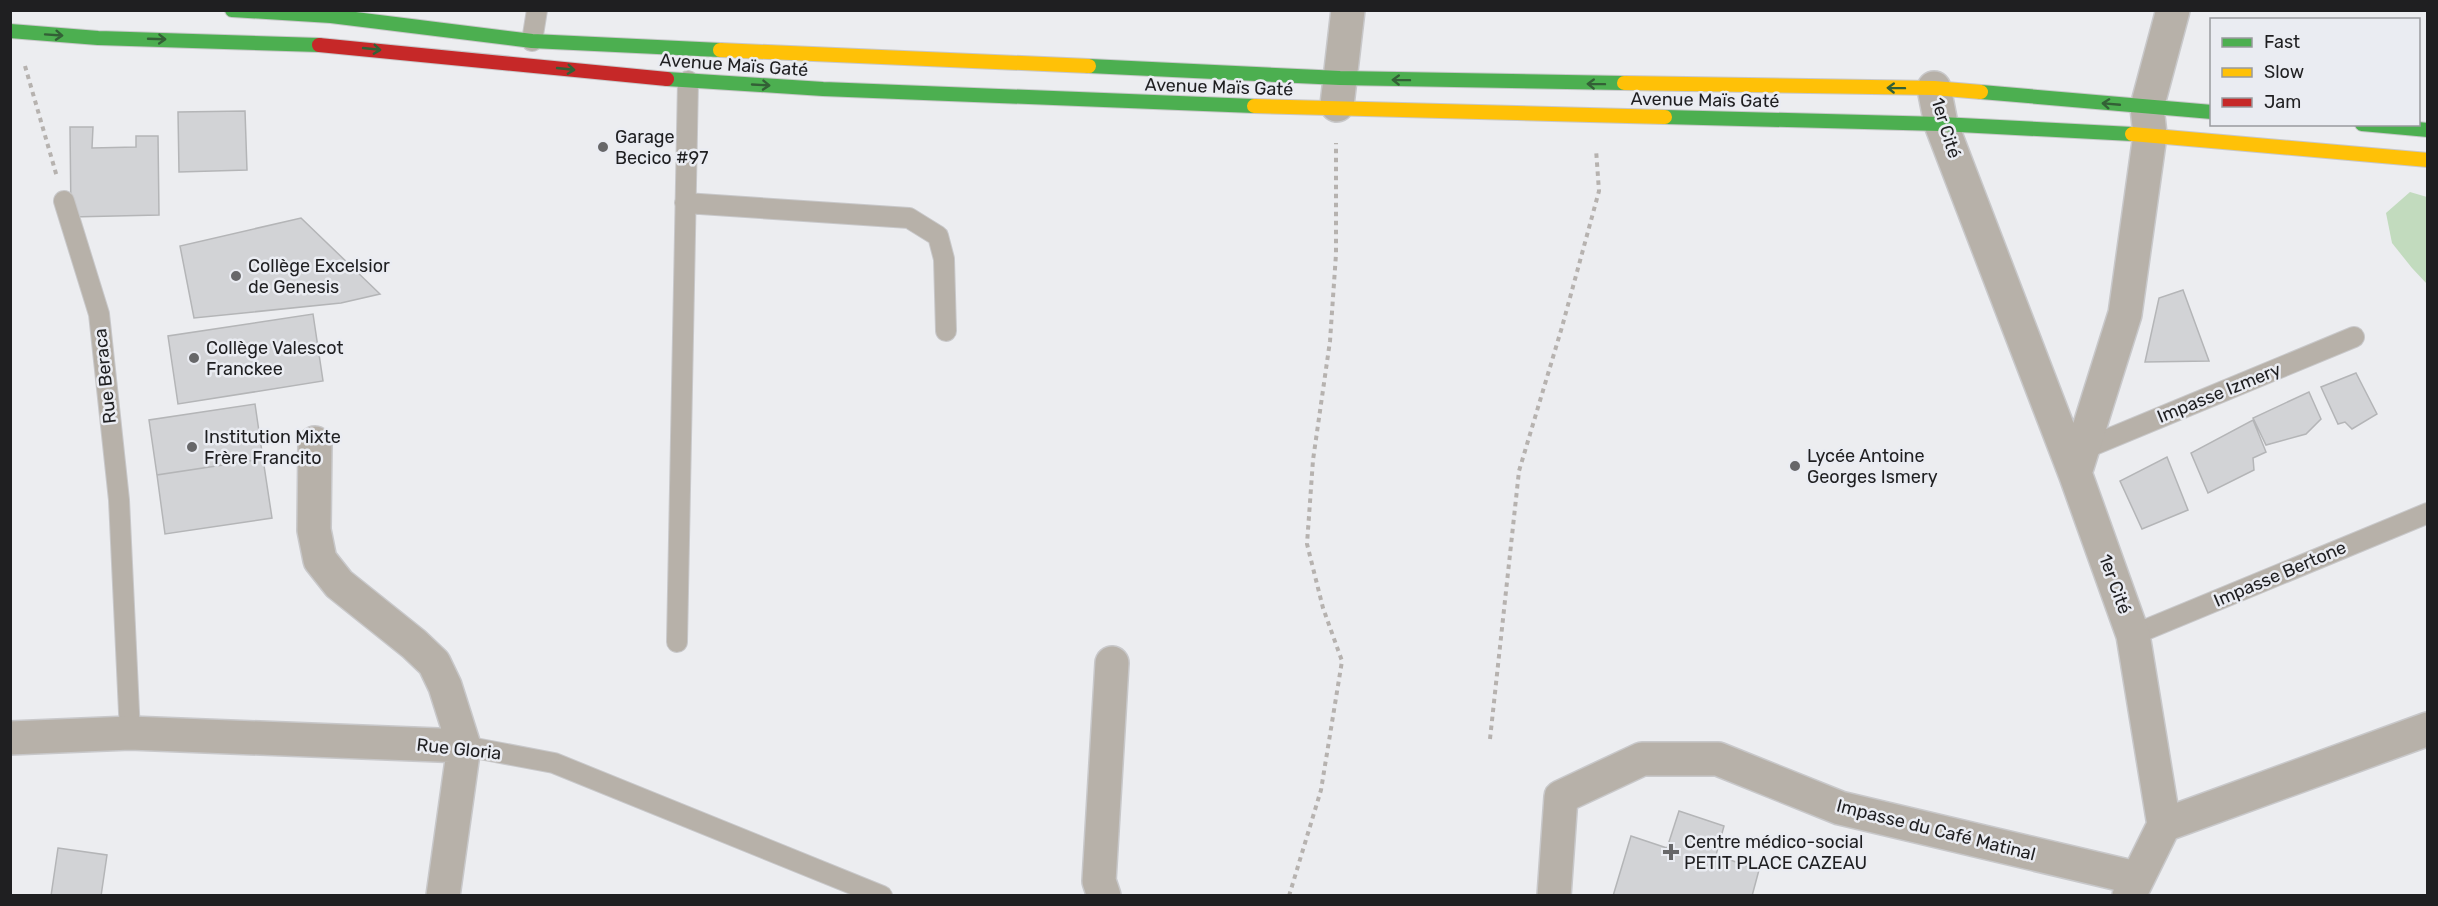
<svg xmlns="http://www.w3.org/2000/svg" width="2438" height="906" font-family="Rubik,sans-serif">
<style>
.forest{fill:#c2dbbe}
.building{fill:#d2d3d6;stroke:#b4b5b7;stroke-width:1.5}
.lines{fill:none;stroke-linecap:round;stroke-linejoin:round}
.lane-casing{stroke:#c8c8ca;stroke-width:22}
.street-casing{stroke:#c8c8ca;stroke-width:36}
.fast-casing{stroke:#c8c8ca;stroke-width:16}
.slow-casing{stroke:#c8c8ca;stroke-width:16}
.jam-casing{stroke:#c8c8ca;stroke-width:16}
.path{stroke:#b6b2af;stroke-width:4;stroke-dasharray:4.5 4.5;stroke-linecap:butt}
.lane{stroke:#b7b1a9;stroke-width:20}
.street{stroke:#b7b1a9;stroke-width:33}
.fast{stroke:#4caf50;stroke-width:14}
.slow{stroke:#ffc107;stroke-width:14}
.jam{stroke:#c62828;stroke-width:14}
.oneway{stroke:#336036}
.poi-dot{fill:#676769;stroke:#eaecf2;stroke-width:2}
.labels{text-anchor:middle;stroke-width:5;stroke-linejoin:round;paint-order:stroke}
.street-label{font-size:18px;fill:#1f1f21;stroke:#eaecf2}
.poi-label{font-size:18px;fill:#1f1f21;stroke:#eaecf2;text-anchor:start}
</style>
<rect width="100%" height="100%" fill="#ecedf0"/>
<path class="forest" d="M2410,192L2427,197V284L2412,268L2392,243L2386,213Z"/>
<path class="building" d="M245,111L247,170L179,172L178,112Z
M70,127H93L92,148L136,147V136H158L159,215L71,217Z
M301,218L380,294L341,303L194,318L180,246Z
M2183,290L2209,361L2145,362L2159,298Z
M313,314L323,381L178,404L168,336Z
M2356,373L2377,414L2352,429L2345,422L2338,424L2321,387Z
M2309,392L2321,419L2306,434L2266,445L2253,418Z
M255,404L263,459L157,475L149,420Z
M2253,420L2266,452L2253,458L2254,470L2208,493L2191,453Z
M2167,457L2188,510L2142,529L2120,481Z
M263,459L272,518L165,534L157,475Z
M1679,811L1724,826L1716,855L1759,870L1752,896H1613L1631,836L1667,848Z
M58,848L107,855L101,896H51Z"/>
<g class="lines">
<defs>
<path id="lane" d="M532,41L537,10
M64,201L99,314L119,500L130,733
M685,203L909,218L938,236L944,259L946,331
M2084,449L2354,337
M2133,635L2428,513
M677,642L688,81
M464,746L554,763L882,896"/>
<path id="street" d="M1934,88L1941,124L2075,473L2133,635L2164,825L2428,729
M1337,105L1348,10
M315,443L314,530L320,560L339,584L414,644L434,663L445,686L464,746L443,896
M2075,473L2125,314L2150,135L2147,107L2173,10
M10,738L130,733L464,746
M1104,896L1099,881L1112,663
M1554,896L1561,797L1642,759H1718L1840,808L2136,878
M2129,896L2164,825"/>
<path id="fast" d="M232,10L331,16L532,41L720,50
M10,31L98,38L319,45
M1089,66L1340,78L1624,83
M667,79L823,89L1254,106
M1981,92L2212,112
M1665,117L1941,124L2132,134
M2362,124L2428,130"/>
<path id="slow" d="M720,50L1089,66
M1624,83L1934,88L1981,92
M1254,106L1665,117
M2132,134L2428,160"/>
<path id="jam" d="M319,45L667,79"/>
</defs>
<use href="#lane" class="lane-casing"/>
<use href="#street" class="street-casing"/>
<use href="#fast" class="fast-casing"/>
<use href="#slow" class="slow-casing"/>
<use href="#jam" class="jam-casing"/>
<path class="path" d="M25,66L57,177
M1490,739L1519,471L1562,327L1599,191L1596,149
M1289,896L1321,790L1342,661L1323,608L1307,544L1313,460L1330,341L1336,254V143"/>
<use href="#lane" class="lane"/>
<use href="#street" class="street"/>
<use href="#fast" class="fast"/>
<use href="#slow" class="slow"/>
<use href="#jam" class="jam"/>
</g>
<defs><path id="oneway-shaft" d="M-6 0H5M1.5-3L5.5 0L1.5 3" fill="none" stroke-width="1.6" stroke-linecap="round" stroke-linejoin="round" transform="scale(1.5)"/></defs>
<g class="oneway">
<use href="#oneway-shaft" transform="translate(54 35) rotate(4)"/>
<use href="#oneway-shaft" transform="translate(157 39) rotate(2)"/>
<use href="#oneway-shaft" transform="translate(372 49) rotate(6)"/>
<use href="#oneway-shaft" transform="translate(566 69) rotate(6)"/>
<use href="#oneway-shaft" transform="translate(1401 80) rotate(-179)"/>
<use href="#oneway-shaft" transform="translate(1596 84) rotate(-179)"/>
<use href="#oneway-shaft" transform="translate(761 85) rotate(3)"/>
<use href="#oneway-shaft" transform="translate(1896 88) rotate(-179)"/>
<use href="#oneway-shaft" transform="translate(2111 104) rotate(-175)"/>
</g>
<g class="poi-dot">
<circle cx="603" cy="147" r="6"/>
<circle cx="236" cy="276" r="6"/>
<circle cx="194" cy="358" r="6"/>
<circle cx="192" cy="447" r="6"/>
<circle cx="1795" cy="466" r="6"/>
<path d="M1668 843h6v6h6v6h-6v6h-6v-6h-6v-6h6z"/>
</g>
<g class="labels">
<g class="street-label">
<text transform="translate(734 65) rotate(4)" y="6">Avenue Maïs Gaté</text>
<text transform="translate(1219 87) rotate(2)" y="6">Avenue Maïs Gaté</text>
<text transform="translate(1705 100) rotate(1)" y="6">Avenue Maïs Gaté</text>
<text transform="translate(1946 128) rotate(73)" y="6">1er Cité</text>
<text transform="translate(105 376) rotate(-96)" y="6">Rue Beraca</text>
<text transform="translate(2219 393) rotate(-22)" y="6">Impasse Izmery</text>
<text transform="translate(2280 574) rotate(-23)" y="6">Impasse Bertone</text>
<text transform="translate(2115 584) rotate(70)" y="6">1er Cité</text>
<text transform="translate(459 749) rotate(6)" y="6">Rue Gloria</text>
<text transform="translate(1936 830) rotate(14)" y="6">Impasse du Café Matinal</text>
</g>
<g class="poi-label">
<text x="615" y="143">Garage<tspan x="615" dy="21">Becico #97</tspan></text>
<text x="248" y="272">Collège Excelsior<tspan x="248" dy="21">de Genesis</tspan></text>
<text x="206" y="354">Collège Valescot<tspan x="206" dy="21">Franckee</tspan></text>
<text x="204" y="443">Institution Mixte<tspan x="204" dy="21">Frère Francito</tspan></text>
<text x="1807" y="462">Lycée Antoine<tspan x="1807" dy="21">Georges Ismery</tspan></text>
<text x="1684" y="848">Centre médico-social<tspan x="1684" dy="21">PETIT PLACE CAZEAU</tspan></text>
</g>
</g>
<rect width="2438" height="906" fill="none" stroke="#1f1f21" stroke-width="24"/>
<rect x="2210" y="18" width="210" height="108" fill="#eaecf2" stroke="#999a9e" stroke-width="1.5"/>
<rect x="2222" y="38" width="30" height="9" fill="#4caf50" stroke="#999a9e" stroke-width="1.5"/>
<text x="2264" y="48" font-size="18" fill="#1f1f21">Fast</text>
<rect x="2222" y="68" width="30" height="9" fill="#ffc107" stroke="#999a9e" stroke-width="1.5"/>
<text x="2264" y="78" font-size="18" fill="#1f1f21">Slow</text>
<rect x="2222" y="98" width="30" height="9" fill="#c62828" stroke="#999a9e" stroke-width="1.5"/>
<text x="2264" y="108" font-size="18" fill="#1f1f21">Jam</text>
</svg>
